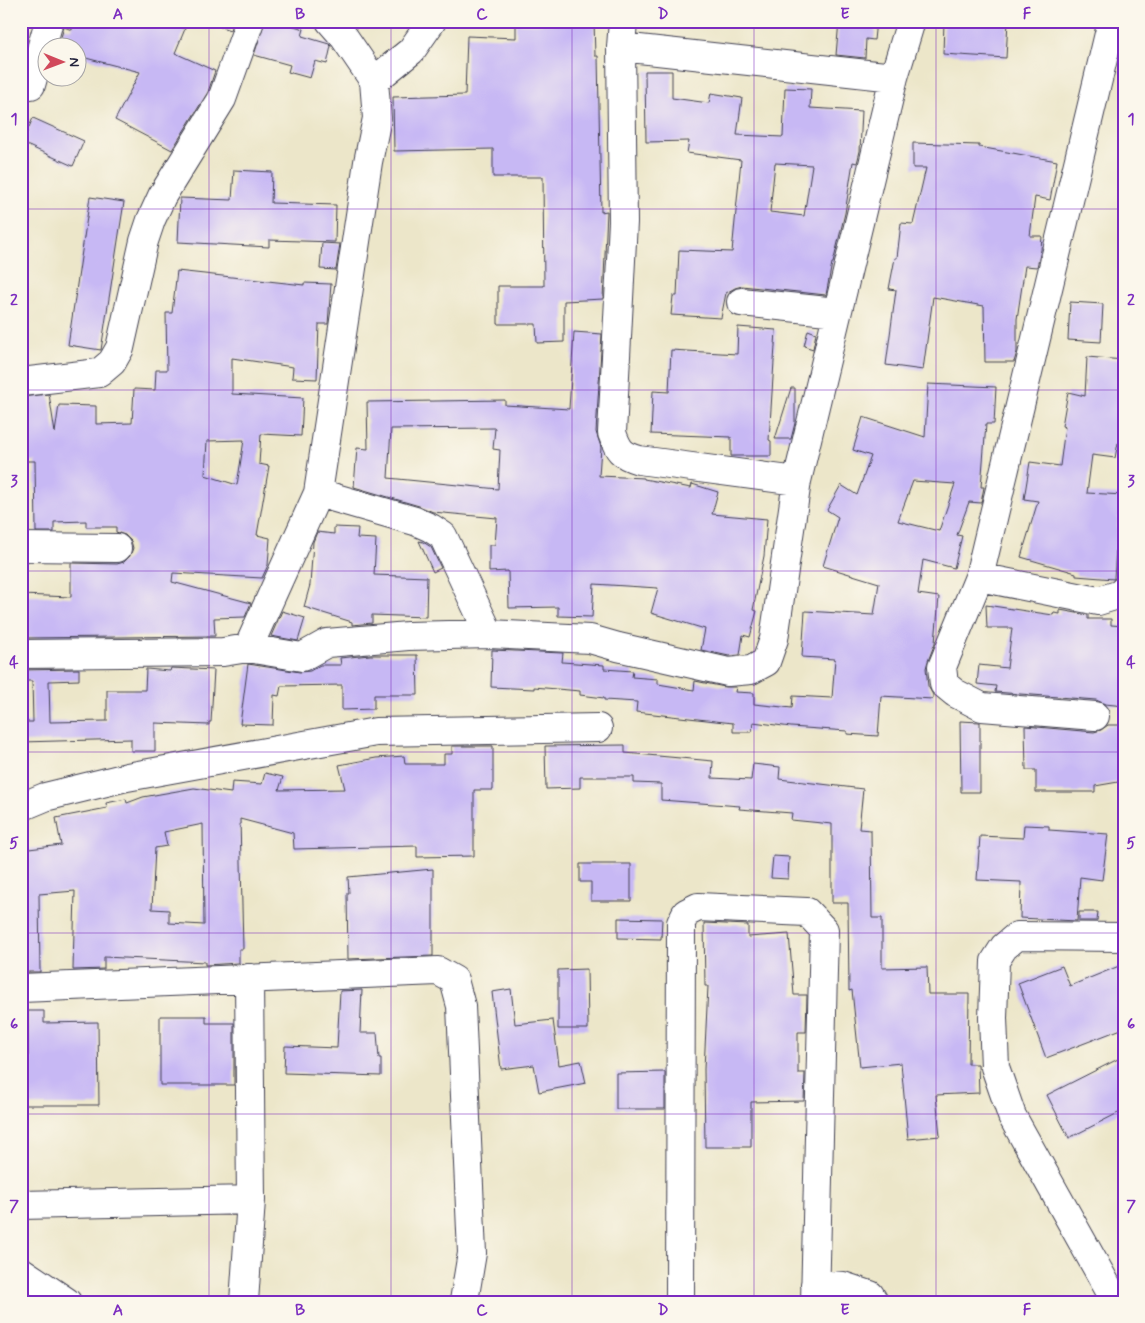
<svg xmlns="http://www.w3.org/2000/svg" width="1145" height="1323" font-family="Mynerve,sans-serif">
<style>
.building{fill:#c7b8f4;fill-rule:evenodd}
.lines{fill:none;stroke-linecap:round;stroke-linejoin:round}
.minor-casing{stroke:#403f50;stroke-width:30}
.minor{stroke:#fff;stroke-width:28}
.grid{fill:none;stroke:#7b2cbf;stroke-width:1;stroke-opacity:0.55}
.neatline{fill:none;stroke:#7b2cbf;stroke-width:2}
.grid-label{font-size:16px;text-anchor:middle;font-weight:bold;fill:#7b2cbf}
</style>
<rect width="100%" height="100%" fill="#fbf7ec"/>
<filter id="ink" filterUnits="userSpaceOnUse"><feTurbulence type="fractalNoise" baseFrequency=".02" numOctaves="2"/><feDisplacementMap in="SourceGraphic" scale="10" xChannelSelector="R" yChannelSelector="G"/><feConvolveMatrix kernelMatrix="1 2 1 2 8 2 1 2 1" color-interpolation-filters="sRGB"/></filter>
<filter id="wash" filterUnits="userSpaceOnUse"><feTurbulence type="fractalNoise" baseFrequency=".0096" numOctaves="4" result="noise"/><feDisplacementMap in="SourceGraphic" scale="20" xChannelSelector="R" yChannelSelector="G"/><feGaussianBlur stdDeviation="1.12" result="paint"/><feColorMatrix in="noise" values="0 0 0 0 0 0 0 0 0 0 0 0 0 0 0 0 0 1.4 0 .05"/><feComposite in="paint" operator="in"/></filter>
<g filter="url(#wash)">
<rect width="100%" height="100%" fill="#ece6c9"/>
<g id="blocks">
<path class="building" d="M73,21H167L185,29L175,53L215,71L208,92L172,150L115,120L140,72L78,56V48H58L64,27L72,30Z
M219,21H233L230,30L218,26Z
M265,21H277L304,29L302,36L329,44L331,46L327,64L315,61L310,78L288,72L290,65L254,55Z
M560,21H594L595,56H598L601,212L607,211L603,299L564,301V342L537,343L536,324H498V286H544L543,177H493V149L394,151L393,97L465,95L467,36L516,38V24H560Z
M839,21H876L874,40L866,39L865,58L836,55Z
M944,21H1008L1006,58L943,54Z
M645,71H672V98L709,103L711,93L742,98L737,135L783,137L785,88L811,89L810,108L862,111L860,151L857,163L853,162L845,213L833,263H832L826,295L742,286L735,288L726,293L721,318L671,315L673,296H677L679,250L732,252L741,160L687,153L689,141L646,142ZM775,163L812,165L804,216L770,212Z
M33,118L84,141L73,166L22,143Z
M913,143L979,145V147L1057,161L1050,200L1035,197L1030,236H1042L1041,250L1037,267L1025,266L1017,319V352L1014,362H985L984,306L933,297L923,370L886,365L896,290L889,289L895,258H897L901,223L913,224L926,168H913Z
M234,170L272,172L271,203L336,205L335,242L269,240V247L178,242L180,198L232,200Z
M90,197L124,202L101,350L68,345Z
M322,243L340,244L336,270L320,269Z
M177,271L304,285V283L331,284L328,324H319L317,379L292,378L293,367L232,358V394L303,398L301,436L261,434L259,464L269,466L257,535L270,538L268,565L262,578L173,573L172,582L251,603L245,617L214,618L215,636L21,638V595L71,597V563L117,564L124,562L130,556L133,548L131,541L125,535L116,532V527H86V521L54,522V532H36L35,461H22L21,397L49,394L55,433L59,405L96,406V424L132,423L134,389L155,390L156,370H167L166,313H172ZM244,440L237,485L205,475L207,441Z
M1070,302L1103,304L1101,342L1068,340Z
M738,327L776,330L769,440L771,441V456H731V437L651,434L653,391L669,392L671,350L737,354Z
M808,330L816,333L813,349L804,346Z
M574,332L602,334L596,432L601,447L599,476L644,478V479L691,488L692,484L718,492L712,514L767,519L764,556L753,610L757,611L750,637L743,635L740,655L729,656L701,650L705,629L651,613L658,588L594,584L592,617L558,616V607L509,608L508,571L489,572V545H495L497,518L433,512L419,506L354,487L357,448L368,449L367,402L505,400V405L569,409ZM495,428L493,449L500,450L498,489L388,478L391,429Z
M1087,357L1124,360V444L1118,443L1115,458L1092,455L1087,493L1124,495V517H1118L1114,579L1076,576V573L1021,557L1038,501L1024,499L1030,462L1060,466L1065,427L1062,426L1068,392L1085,396Z
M928,384L996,387L994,424H986L981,487H984L981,503L969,502L957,535L962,536L954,568L923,560L918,594L939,597L935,643L928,661L926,668L928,686L933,695V699L881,696L878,736L847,734V731L791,727L753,722L752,732H733V723L636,712L637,702L604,700V698L580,695V691L534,687V689L491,687L492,650L563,653L562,662L604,665V669L633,671L632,677L658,679V684L694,690L695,681L725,687H736L735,692L754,693V704L792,708L793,696L832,698L835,659L802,657L805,611L874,615L879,583L823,566L838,517L827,510L841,485L857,495L871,456L853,450L863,417L925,437ZM913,481L955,484L939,531L898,521Z
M791,388H795V423L791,439H775Z
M334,527L358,528L357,538L376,539L374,575L427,577L426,617L372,615V623L352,625V622L304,607L310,585L313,542L317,532L334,534Z
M419,541L423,542L431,547L441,568L433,572Z
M986,605L1053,615L1054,613L1060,614V610L1071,612L1088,615V619H1111V625L1124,626V706L1105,704L1096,700L995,692L996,686L977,684L979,665L1007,668L1012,628H987Z
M282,611L305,618L298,641L271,636Z
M370,655H417L418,695H374V709L342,710V685L281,686L279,696L274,695L273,725L240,724L248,664L300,672L310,671L320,665H341L340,658Z
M171,668L214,670L211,722H209V725L155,723V751H131V739L21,742V722H33L32,681H21V670L79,669V680L49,681L50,722L107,721V690H145L146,669L170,671Z
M960,721L980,722V792H961Z
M1108,725H1124V781L1095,786V792H1036V770H1026L1025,726L1094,732L1101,730Z
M625,745V753L713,761L712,778L751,780L753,764L780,767L779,779L863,789L859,829L871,830L872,918H882V968L927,967L928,994H969L968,1064H978L979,1093L936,1095L940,1136L908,1139L901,1063L860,1067L852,990L849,991L848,903H832V824L791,820L792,813L739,809L740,806L661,800V784L634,783V777H580V788L546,789L545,746Z
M452,746H493V790H474V856L417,857V846L294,849L293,833L240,819L243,949H239V963L205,965V962L104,957V969L73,970L75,891L39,894L40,972H21V850L61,845L56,818L107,808L106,803L126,799L127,803L143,797L194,788L231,793L232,782L262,784L265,773L283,777L279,790L345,789L339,765L376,758L404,756L405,764H444V754H452ZM203,824L204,925L169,923V910L152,909L155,848L167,846L164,832Z
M1024,825L1049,826V830L1108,834L1102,880L1080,877L1077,921L1020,918L1021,882L977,880L980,836L1023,838Z
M773,856L789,857L788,879L771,878Z
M580,864H631V901H591V882H580Z
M433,869V956L348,959L347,893H349L348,877Z
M1079,912H1098L1097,921H1079Z
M618,918L662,919L661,939L618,938Z
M704,923L748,925V937L789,934L794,995H807L806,1032H798V1073H805L804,1101L751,1102V1147H705L704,1069L708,986H705Z
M1124,964V1028L1046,1058L1018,983L1062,966L1070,986Z
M587,969L588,1029H558V970Z
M511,989L515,1024L553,1020L559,1065L581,1061L586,1083L539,1092L534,1065L501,1069L492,992Z
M362,990L360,1033H377L379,1058H381V1076L284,1073L285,1046L337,1048L340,991Z
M28,1011H44V1023L98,1022L99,1105H21V1055L28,1056Z
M160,1016H206V1023H234V1085H160Z
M1124,1056V1110L1069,1138L1047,1095Z
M665,1072V1109H616V1073Z"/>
</g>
</g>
<g filter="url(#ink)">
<use href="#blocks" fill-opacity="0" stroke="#403f50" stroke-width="1"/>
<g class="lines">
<defs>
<path id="minor" d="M623,21L621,47L623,222L612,433C618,450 621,455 639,460L797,481
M621,47L894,77
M374,81L411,51L432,21
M31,85L49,21
M741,302L837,312
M21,382L99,373L112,362L120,348L144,241L151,220L162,196L222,99L250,21
M318,493L415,521L431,528L443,536L489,634
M21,547L117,548
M979,577L1098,601L1121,594L1124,590
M248,648L318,493L368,162L377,118L374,81L344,37L330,21
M21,654L223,652L248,648L302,657L327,643L408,636L489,634L590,639L618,647L728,672L751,670L766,662L774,639L797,481L894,77L911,21
M1095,716L982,707L955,693L944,684L942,667L979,577L1112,21
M21,807L45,797L127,777L376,732L598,728
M21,988L438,971L454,980L461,1006L472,1253L464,1301
M21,1205L251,1200
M21,1271L67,1302
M815,1284L843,1286L870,1295L874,1302
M244,1302L251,1200L249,978
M680,1302L681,923L686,913L698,907L807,912L824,930L815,1302
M1116,1302L1012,1116L995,1067L993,1018L995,961L1004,947L1017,936L1124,937"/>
</defs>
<use href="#minor" class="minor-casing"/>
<use href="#minor" class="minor"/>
</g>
</g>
<path class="grid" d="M209,21V1302M391,21V1302M572,21V1302M754,21V1302M936,21V1302M21,209H1124M21,390H1124M21,571H1124M21,752H1124M21,933H1124M21,1114H1124"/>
<rect width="1145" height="1323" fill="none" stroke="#fbf7ec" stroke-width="55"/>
<g transform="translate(62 62) rotate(91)"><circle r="24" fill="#fbf7ec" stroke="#a4a2a5"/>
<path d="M0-4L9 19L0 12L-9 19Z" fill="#d1495b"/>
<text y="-8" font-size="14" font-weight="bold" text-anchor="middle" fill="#22223b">N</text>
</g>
<rect x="28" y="28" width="1090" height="1268" class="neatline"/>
<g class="grid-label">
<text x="118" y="19">A</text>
<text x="300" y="19">B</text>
<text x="482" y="19">C</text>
<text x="663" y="19">D</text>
<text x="845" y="19">E</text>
<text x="1027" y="19">F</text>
<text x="14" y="124">1</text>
<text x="1131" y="124">1</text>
<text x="14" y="305">2</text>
<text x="1131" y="305">2</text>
<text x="14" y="486">3</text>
<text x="1131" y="486">3</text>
<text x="14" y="667">4</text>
<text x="1131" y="667">4</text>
<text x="14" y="848">5</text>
<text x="1131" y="848">5</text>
<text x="14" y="1029">6</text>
<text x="1131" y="1029">6</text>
<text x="14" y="1211">7</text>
<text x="1131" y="1211">7</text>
<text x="118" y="1315">A</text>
<text x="300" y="1315">B</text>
<text x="482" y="1315">C</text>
<text x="663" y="1315">D</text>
<text x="845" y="1315">E</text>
<text x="1027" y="1315">F</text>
</g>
</svg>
